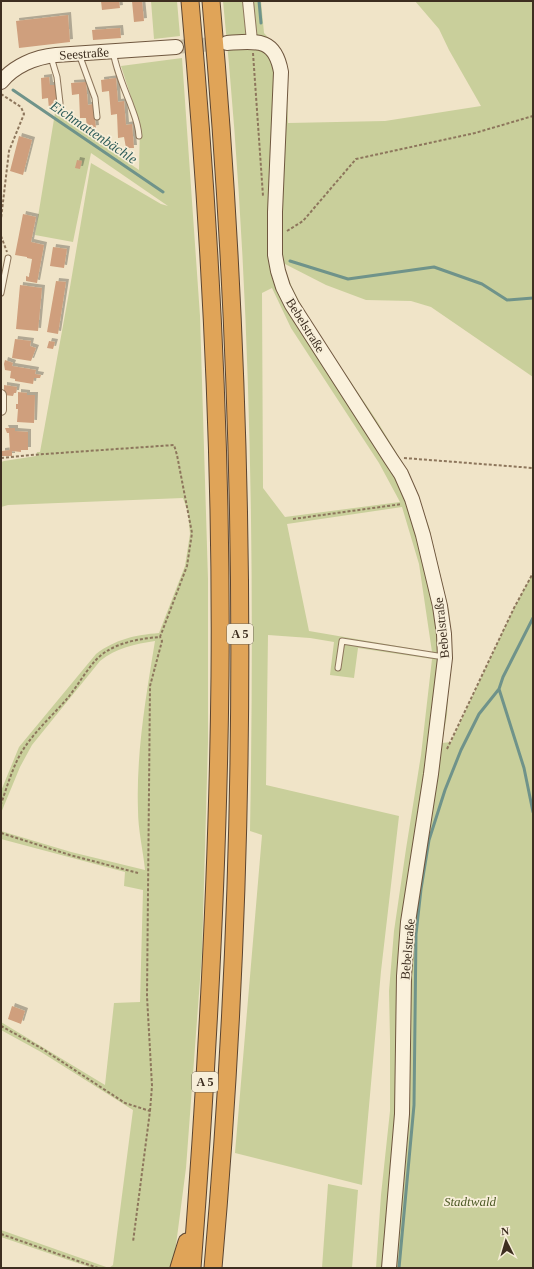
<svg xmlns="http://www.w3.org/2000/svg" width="534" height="1269" font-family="'Times New Roman',serif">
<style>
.green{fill:#c9cf9b;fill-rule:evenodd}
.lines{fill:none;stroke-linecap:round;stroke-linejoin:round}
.stream{stroke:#6f938a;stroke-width:3}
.building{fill:#cf9f7d;filter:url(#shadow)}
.secondary-tunnel{stroke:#ccc0a6;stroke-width:14;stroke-dasharray:14 7;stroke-linecap:butt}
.lane-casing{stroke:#8d765c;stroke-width:7}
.street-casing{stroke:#8d765c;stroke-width:12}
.secondary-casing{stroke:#6f573f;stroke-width:16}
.highway-casing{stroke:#5b4430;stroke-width:19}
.path{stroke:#8d765c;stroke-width:2;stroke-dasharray:3 2;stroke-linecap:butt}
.lane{stroke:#faf1dc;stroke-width:5}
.street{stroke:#faf1dc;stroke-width:10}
.secondary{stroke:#faf1dc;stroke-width:14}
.highway{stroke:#e0a458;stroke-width:17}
.labels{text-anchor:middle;stroke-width:3.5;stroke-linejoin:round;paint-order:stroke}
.shield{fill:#f7eed8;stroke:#756857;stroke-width:1}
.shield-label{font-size:12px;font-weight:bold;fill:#3d2e20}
.street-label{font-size:13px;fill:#3d2e20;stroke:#f7eed8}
.park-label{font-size:13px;font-style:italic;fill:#4d5a26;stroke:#f7eed8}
.water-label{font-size:14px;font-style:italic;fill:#2f5d5a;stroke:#f7eed8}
</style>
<defs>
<filter id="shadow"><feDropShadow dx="3" dy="-3" stdDeviation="0" flood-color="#0004"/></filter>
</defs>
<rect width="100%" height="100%" fill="#f0e4c8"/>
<path class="green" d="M151,1H177L180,36L154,39Z
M223,1H261L264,33L280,51L286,62L288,123L385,121L481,106L449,50L439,29L415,1H533V377L431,307L411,301L366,300L326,285L283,263L291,285L306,315L377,421L404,465L416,490L429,527L449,611L451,639L447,715L442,743L451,742L514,608L533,573V1268H376L381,1195L390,1111V1039L389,991L394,931L406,849L421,755L432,659L358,648L354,678L330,675L334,642L310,638L268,635L266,785L399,816L381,971L362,1185L235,1153L262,835L250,831C255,554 251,277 223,1ZM272,288L291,328L379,463L400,502L285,517L263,488L262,293ZM402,507L419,564L432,652L309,631L287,524Z
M182,58L200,316L208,579V742L202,953L186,1168L173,1268H92L1,1237V1230L109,1268L113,1265L133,1110L41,1052L1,1030V1022L105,1085L114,1003L140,1002L143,890L124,886L125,872L1,839V831L71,852L145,870C143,850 138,830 138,810C136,754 146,696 155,641C135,644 116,648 100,661L32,745L20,767L1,813V791L19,747L96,654C116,639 135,635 159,633L185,566L190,534L188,512L183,498L8,505L1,507V462L4,461L36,456L37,452H40L70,287L91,163L161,204L168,206L91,153L73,242L35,235L55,113L139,170L140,125L121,66Z
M328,1184L358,1190L352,1268H322Z"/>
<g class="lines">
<path class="stream" d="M259,1L261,23
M13,90L163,192
M290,261L348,279L434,267L482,284L507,300L533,298
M533,618L503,677L499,689L524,768L533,812
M399,1268L414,1105L416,934L421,889L429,840L445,790L461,750L479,714L499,689"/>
</g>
<path class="building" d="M101,1H119L120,8L102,10Z
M132,1H142L144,21L134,22Z
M68,15L70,42L19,48L16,21Z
M120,28L121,38L93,40L92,30Z
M49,77L50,85H55L58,109H49L48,98L42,99L41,78Z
M116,78L118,102L124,101L126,125L132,124L134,148H126L124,137L118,138L117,114L111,115L109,91L102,92L101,80Z
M86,82L88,105L93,104L96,128L87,129L86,118H80L79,94L72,95L71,83Z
M19,136L32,140L23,175L10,171Z
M77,160L82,161L80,169L75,168Z
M23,214L36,217L31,242L44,245L37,283L26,281V276L29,277L32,259L27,258V257L15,255Z
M53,247L67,249L64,268L50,266Z
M56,281L66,282L58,334L47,332Z
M20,285L42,288L38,331L16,329Z
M15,339L31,341L30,346L36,348L31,361L12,358Z
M49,341L55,342L53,349L47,348Z
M5,360L13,363L12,366L36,370L35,374L41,375L40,378H34L33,384L15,381V379L10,378L11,371L5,370L4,364Z
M4,385L17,387L16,393H14L13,396L4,395Z
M18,392L27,393V395H35L34,423L17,422L18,409H16V404H18Z
M5,428H15V431L28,432V450H21V452L12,451V456H2V451L10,450L9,433H7Z
M12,1006L25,1011L21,1024L8,1019Z"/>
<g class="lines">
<path class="secondary-tunnel" d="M176,47L225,43"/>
<defs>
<path id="lane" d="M113,51C116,69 123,86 130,103C134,115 138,122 139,136
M79,54L95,98L97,117
M51,57L57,77L60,103
M1,293L8,258
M338,668L342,641L444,657"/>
<path id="street" d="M248,1L252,41
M1,395V410"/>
<path id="secondary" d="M227,43C256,41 275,37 281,72L275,212V255L278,271L283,287L292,305L391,459L401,474L412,499L423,535L440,606L444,634L445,658L431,774L408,922L404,976L402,1114L389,1268
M1,82C14,66 35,57 56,55L176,47"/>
<path id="highway" d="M190,1C210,225 222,451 220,676C218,874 207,1071 192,1268
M211,1C248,422 250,847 213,1268
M179,1268L187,1242"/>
</defs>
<use href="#lane" class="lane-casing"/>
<use href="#street" class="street-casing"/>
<use href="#secondary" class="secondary-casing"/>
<use href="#highway" class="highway-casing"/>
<path class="path" d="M253,53L263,196
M1,94L21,107L24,114L9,151L1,219
M287,231L303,221L356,159L475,133L533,116
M1,236L7,252
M1,458L31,455L174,445L177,455L192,533L187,566L160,637C143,638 121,642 107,651C91,660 79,685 66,700C51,717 33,733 21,753C12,769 7,787 1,804
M404,458L533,468
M293,519L402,504
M447,749L514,608L533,573
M1,833L70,855L138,873
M1,1026L41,1048L125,1103L150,1111L133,1242
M150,1111L152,1086L147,996L150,686L162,641L160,637
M1,1234L98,1268"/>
<use href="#lane" class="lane"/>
<use href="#street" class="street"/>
<use href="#secondary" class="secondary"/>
<use href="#highway" class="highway"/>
</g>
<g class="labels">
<g class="shield">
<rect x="227" y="624" width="26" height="20" rx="3"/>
<rect x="192" y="1072" width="26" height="20" rx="3"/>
</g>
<g class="shield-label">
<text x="240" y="638">A 5</text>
<text x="205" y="1086">A 5</text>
</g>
<g class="street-label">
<text transform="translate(84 53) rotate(-4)" y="5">Seestraße</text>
<text transform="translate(306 325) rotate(58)" y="5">Bebelstraße</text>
<text transform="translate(441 628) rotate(-96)" y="5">Bebelstraße</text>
<text transform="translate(407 949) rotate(-85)" y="5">Bebelstraße</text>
</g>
<g class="park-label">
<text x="470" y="1206">Stadtwald</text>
</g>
<g class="water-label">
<text transform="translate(94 132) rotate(34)" y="5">Eichmattenbächle</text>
</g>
</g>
<rect width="534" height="1269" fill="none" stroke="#3d2e20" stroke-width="4"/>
<g transform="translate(506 1241) rotate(355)" stroke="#f7eed8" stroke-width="3" paint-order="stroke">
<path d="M0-3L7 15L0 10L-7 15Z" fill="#3d2e20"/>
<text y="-6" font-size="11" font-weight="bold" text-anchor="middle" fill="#3d2e20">N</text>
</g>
</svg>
